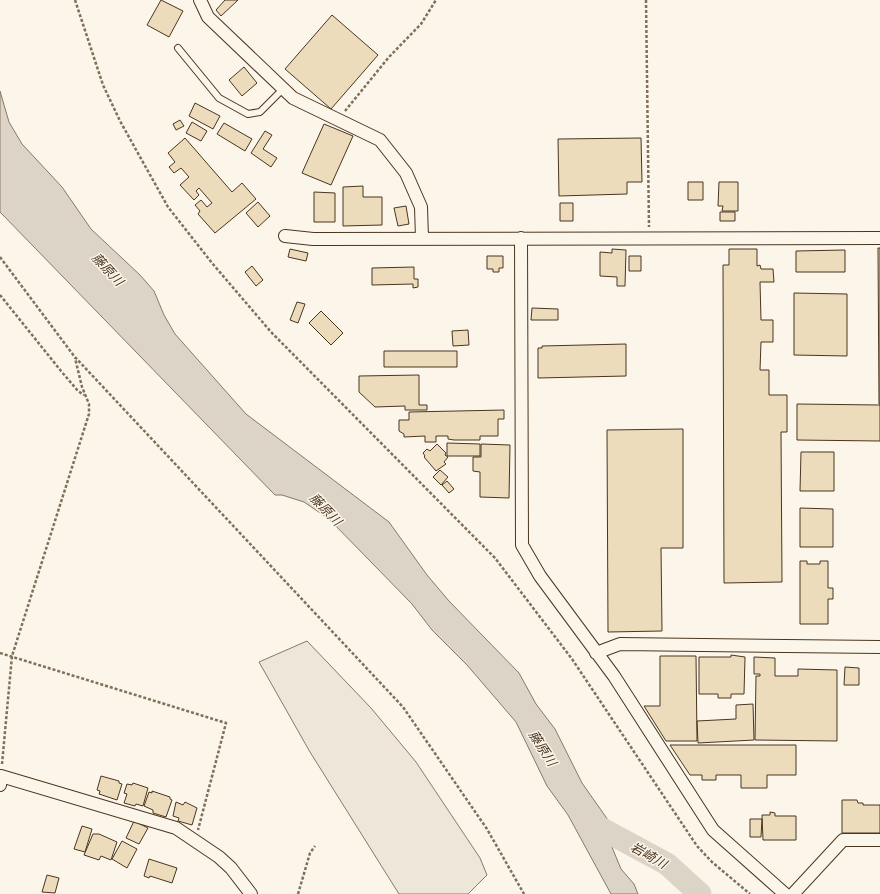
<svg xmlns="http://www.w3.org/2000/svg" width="880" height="894" font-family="Barlow,'Noto Sans JP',sans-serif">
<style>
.green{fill:#ede6d9;stroke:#887966}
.water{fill:#dcd4c6;stroke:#887966}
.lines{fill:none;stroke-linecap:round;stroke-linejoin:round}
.river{stroke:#dcd4c6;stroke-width:23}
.building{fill:#ecdcbc;stroke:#4a3520}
.lane-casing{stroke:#4a3520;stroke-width:8}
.street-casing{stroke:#4a3520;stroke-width:14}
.path{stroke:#7f6f5c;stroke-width:2.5;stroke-dasharray:3 2;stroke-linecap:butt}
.lane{stroke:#fbf6e9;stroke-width:6}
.street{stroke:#fbf6e9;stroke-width:12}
.labels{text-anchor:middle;stroke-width:3;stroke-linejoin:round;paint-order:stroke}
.water-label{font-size:13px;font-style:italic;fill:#4a3520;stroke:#fbf6e9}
</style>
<rect width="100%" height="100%" fill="#fbf6e9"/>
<path class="green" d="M307,641L371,708L416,762L480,858L487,875L468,894H399L310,752L259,662Z"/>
<path class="water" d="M0,91L9,122L22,144L62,187L91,229L140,275L154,291L164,315L175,334L246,414L389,522L427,575L449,601L519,673L536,704L555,729L582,783L608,820L609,840L621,869L634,884L638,894H611L568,815L547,786L516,722L467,665L432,630L412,604L329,519L304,502L282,495H275L0,212Z"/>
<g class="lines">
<path class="river" d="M593,824L667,864L700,894"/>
</g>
<path class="building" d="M161,0L183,11L169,37L147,25Z
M225,0H238L221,16L216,10Z
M332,15L378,55L331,109L285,69Z
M244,67L257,83L242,96L229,80Z
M195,103L220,116L213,129L189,116Z
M180,120L184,126L176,130L173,124Z
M192,122L207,131L201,141L186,133Z
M224,123L252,139L245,151L217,134Z
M324,124L353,136L331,185L302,173Z
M265,131L272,135L263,149L277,158L271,167L251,153Z
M185,138L232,192L242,183L256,199L215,233L198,214L200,211L195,205L201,200L207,207L212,203L199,188L196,191L199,195L194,200L180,185L189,177L181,168L174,173L169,167L175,162L168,153Z
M641,138L642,182H627V194L559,196L558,139Z
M688,182H703V200H688Z
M719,182H738V211H722L723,206H718Z
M363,186V197H382V225L343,226V187Z
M314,192L335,193V222H314Z
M258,202L270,216L258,227L246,213Z
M560,203H573V221H560Z
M406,206L409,224L398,226L394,208Z
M720,212H735V221H720Z
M878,248H880V404H879Z
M290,249L308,253L306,261L288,257Z
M612,249L626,250L625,286H617V277L600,276V252L612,253Z
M729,249H757V266L760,265L761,269H773L774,282H760L761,320H773V342H761L760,370H769V395H787V432H781L782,582L724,583L723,265H729Z
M845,250V272H796V251Z
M487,256H503V268H499V272H493V269H487Z
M629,256H641V271H629Z
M252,266L263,280L256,286L245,272Z
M414,267V279H418V287L413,288V284L372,285V268Z
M794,293L847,294V356L794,355Z
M297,302L305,304L298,323L290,320Z
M532,308L558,309V320H531Z
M321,311L343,333L331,345L309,323Z
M468,330L469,345L453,346L452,331Z
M626,344V376L538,378V348H542V346Z
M384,351H457V367H384Z
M419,375V405H427V410H405V406L375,407L359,392V376Z
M797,404L880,405V441L797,440Z
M504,410V419H498V436H480V440H454L448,439V436H436V442H425V436L404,437V434L399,431V420H409V412Z
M683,429V548H661L662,631L608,632L607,430Z
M447,443L480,444V456H447Z
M437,444L446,453L445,455L448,457L444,462L446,464L436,471L424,457L425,456L423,453L427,449L430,451Z
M481,444L510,445L509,498L480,497V472L473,471V457H481Z
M801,452H834V491H800Z
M440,470L448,477L441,485L433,477Z
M447,481L454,489L449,493L442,485Z
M800,508L833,509V547H800Z
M800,561H807V564H820V561H828V588H833V599H828V624H800Z
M731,655L745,657L744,694H731V698H718V694H699V657H731Z
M660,656H696L697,741H666L644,706H660Z
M754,657L775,658V676H798V669L837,670V741L755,740L756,676H760V674H754Z
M845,667L859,668V685H844Z
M753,704L754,740L698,743L697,721L736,719V705Z
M670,745H796V775H767V788H741V775H716V780H702V775H690Z
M101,776L119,781V783L122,784L117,800L99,794L100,791L97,790Z
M133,783L148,788L143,806L136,804L135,806L124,803L127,794L124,793L127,784L132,785Z
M152,791L170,797V799L172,800L166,817L153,813V810L144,806L149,792L152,793Z
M842,800H857L858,803H863V805H880V833H842Z
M176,802L183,805L185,802L197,808L192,825L178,821L179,818L173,816Z
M770,812L775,813V816H796V840H763L762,815H770Z
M750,819H762L761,837H750Z
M134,821L148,828L139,844L126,838Z
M82,826L92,829L85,852L74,849Z
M93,834H99L117,842L111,860L101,856L99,860L84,855Z
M122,841L137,849L127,868L112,859Z
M149,859L177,868L172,883L150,876L149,878L144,876Z
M47,875L59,878L55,893L42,892Z"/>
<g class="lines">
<defs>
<path id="lane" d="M178,48L219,98L248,114L260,112L283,89"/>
<path id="street" d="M200,0L208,17L293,98L380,140L406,173L421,207L422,238
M285,236L313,239L880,238
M521,238L522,545L540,576L614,676L713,830L785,894
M596,653L620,644L880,647
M0,785L1,776L176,828L219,857L231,868L251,894
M793,894L843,840H880"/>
</defs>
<use href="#lane" class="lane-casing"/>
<use href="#street" class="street-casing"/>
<path class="path" d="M75,0L103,85L120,121L168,207L212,263L271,332L495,558L572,659L697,846L712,862L750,894
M646,0L649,227
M345,111L389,57L421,24L436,0
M0,257L74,356L403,707L487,829L524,894
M0,295L61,371L78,391L84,395
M0,653L226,723L198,830
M2,764L12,656L89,414V404L82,387L75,358
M298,894L310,853L315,846"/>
<use href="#lane" class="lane"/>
<use href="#street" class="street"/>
</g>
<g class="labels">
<g class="water-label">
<text transform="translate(108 269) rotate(47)" y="5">藤原川</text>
<text transform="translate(326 509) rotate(46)" y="5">藤原川</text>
<text transform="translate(543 748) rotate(57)" y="5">藤原川</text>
<text transform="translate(649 855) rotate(30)" y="5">岩崎川</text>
</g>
</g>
</svg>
